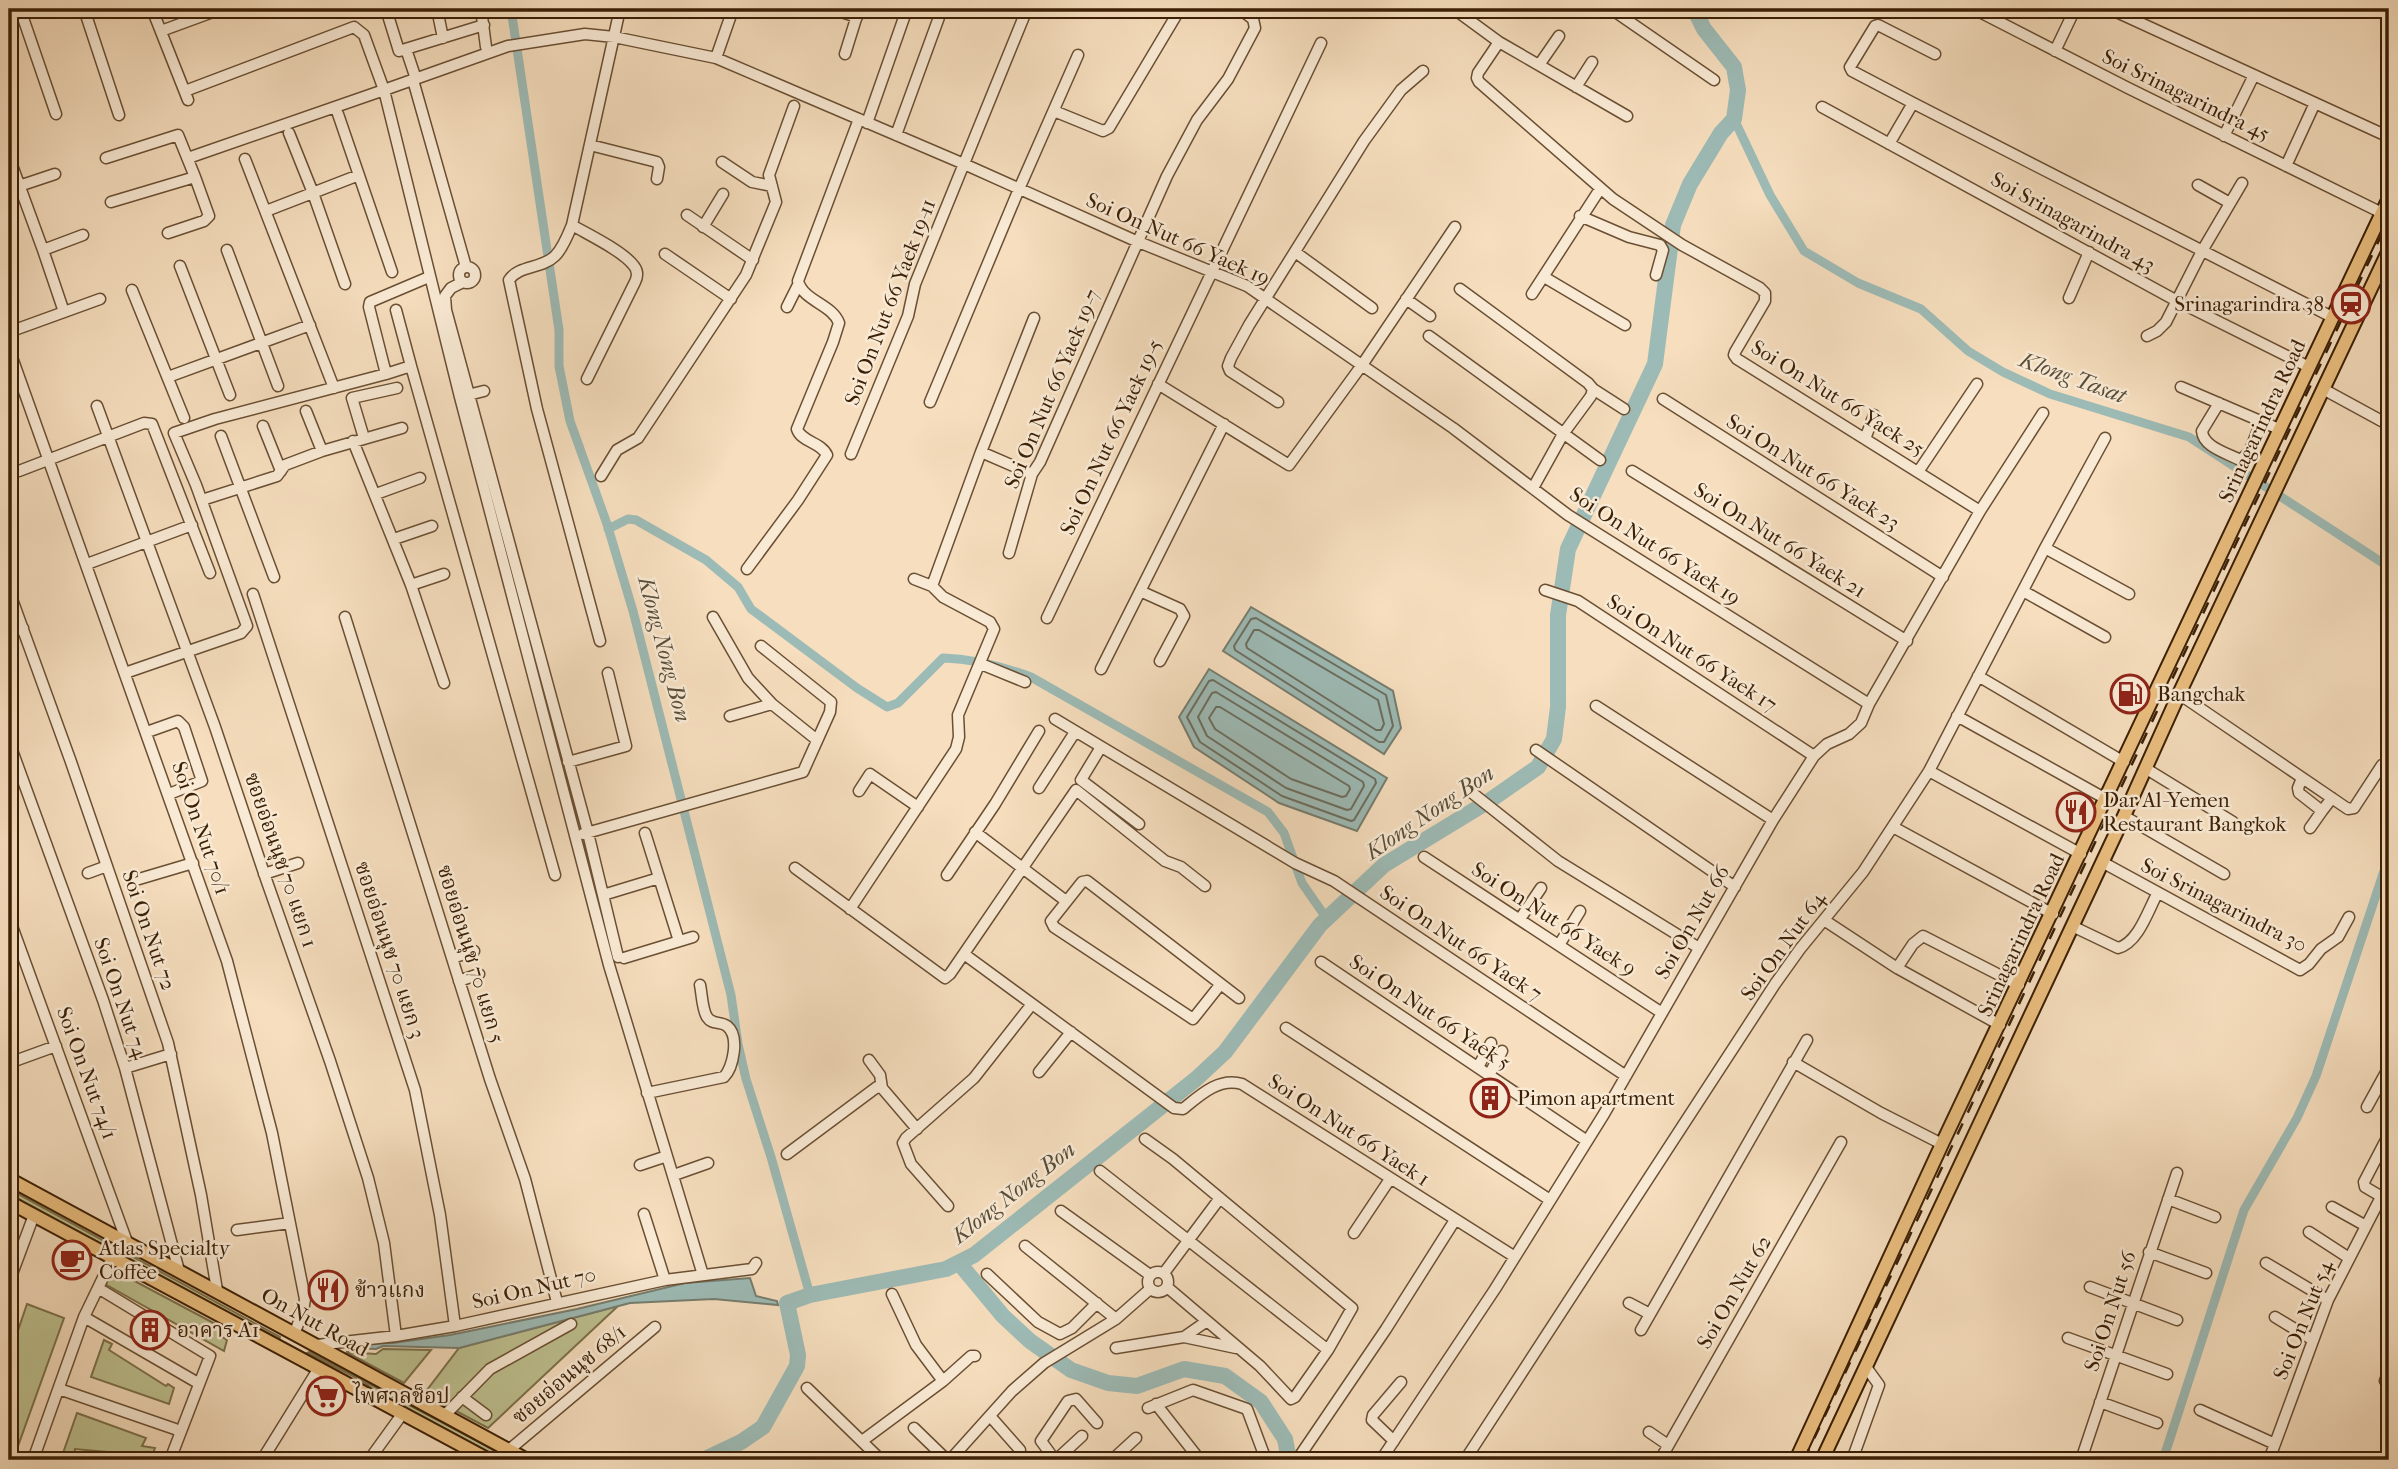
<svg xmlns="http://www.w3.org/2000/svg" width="2398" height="1469" font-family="'IM FELL French Canon','Noto Serif Thai',serif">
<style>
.green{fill:#bec190;stroke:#7c704a;stroke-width:2}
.water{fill:#9dbbb6;stroke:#767d6f;stroke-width:2}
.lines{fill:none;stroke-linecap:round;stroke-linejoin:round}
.shore{stroke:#6c6d5e;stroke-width:2}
.canal{stroke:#9dbbb6;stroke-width:9}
.river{stroke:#9dbbb6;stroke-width:16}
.minor-casing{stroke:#6a4f33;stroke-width:13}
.major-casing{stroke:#3b1f05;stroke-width:16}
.minor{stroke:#f9ead5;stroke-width:10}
.major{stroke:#ebbf7f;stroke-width:12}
.rail{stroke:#3b1f05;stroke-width:2.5;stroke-dasharray:12 12;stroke-linecap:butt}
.labels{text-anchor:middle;stroke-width:5;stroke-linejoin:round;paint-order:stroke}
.street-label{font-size:21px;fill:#3b1f05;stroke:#f9ead5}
.poi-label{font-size:21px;fill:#3b1f05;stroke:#f9ead5;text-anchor:start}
.water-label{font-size:23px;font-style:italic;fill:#584e3a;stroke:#f9ead5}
</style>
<rect width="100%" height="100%" fill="#f6debe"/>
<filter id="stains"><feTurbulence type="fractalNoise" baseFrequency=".00286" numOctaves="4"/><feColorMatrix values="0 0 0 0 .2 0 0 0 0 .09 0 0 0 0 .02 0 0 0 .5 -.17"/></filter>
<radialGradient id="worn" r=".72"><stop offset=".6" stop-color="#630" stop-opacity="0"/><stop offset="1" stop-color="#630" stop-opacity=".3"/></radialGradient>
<path class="green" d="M9,1189L280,1337L279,1340L9,1194Z
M114,1270L223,1328L219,1335L227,1340L224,1351L105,1284Z
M27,1304L64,1318L13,1460H9V1357Z
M618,1306L488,1428L424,1394L459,1348Z
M104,1340L112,1344L109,1350L166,1386L168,1384L174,1388L169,1404L91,1377Z
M383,1349L431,1350L404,1383L346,1352L376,1354Z
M309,1352L513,1460H503L381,1395L359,1379L307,1353Z
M77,1413L146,1438L142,1446L155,1448L152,1456L75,1449L74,1455L78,1460L62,1456Z"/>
<path class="water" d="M1251,607L1393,691L1401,728L1384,754L1223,651Z
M1209,669L1387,778L1357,831L1279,803L1194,747L1179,717Z
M750,1278L756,1296L777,1301L778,1305L714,1299L630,1303L459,1348L383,1346L376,1349L348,1348V1344L393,1343L450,1335L577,1309L685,1283Z"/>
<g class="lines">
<path class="shore" d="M1256,618L1386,695L1393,726L1384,742H1379L1235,650L1234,646L1251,619Z
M1254,630H1259L1378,700L1384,724L1381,730H1376L1247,648L1246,644Z
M1213,680L1375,779L1376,783L1354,820L1351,821L1282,796L1200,742L1187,717L1209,681Z
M1216,692L1363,782L1364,786L1351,809L1347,810L1286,788L1207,736L1198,717L1212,693Z
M1216,707H1220L1349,786L1350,789L1346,796L1342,797L1291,779L1215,729L1209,718Z"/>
<path class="canal" d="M511,9L559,330V366L570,421L607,524L633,611L731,995L738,1044L746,1079L771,1157L810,1295
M1734,119L1770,195L1804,251L1858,283L1921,309L1968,351L2003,372L2050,394L2189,437L2389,567
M608,529L628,519L636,520L706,560L738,587L751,609L857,688L887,707L898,703L943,658C974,659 1001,666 1031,677L1268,812L1284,833L1302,883L1327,919
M2163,1460L2244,1210L2297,1118L2316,1076L2389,856"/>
<path class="river" d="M959,1263L1003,1316L1030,1341L1071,1370L1108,1383L1137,1386L1184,1369L1225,1376L1261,1402L1285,1439L1289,1460
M703,1460L741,1442L763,1427L797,1366L798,1355L787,1303L810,1295L946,1269L974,1255L1196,1079L1225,1052L1320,925L1384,865L1489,801L1538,767L1554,739L1558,707V615L1568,549L1655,364L1673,225L1690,184L1721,133L1734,119L1738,90L1734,67L1704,29L1694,9"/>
<defs>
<path id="minor" d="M20,9L56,114
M84,9L119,115
M152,9L188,100
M386,9L399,51L484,25
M437,9L443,38
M481,9L486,47
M832,9L857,17
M1454,9L1499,42L1478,73L1477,78L1479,82L1613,199L1682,245L1760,288L1765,293V301L1735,352L1734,355L1737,359L1980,511
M1611,9L1714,80
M1974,9L2128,88L2382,213
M2110,9L2389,137
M161,31L221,9
M1499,42L1627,116
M406,49L416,79
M2055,51L2075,9
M845,54L859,9
M1935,54L1878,25L1875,26L1850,67L1852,71L1913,103L2332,317
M716,58L733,9
M1539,65L1559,36
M413,80L466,267
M1576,87L1592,62
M185,91L354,27L364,35L384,90L188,158
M1822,107L2177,301L2309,367
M1054,111L1103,131L1109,128L1180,9
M338,114L392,272
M867,123L907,9
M289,133L313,193L345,284
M896,135L942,9
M2224,136L2254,75
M1889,144L1913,103
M590,145L657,162L659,167L657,179
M9,157L43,250L83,235
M106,158L178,135L195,177L111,202
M245,159L334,388
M722,162L752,182L772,186
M2286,166L2315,103
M2198,185L2230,203
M19,186L55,174
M266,211L359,175
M687,215L753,260
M1580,216L1629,237L1660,245L1663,250L1656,275
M572,225C589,235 623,251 634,266C638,271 638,276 635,282L587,379
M703,227L723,194
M168,233L204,221L209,216L195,177
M43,250L64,312
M227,250L278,386
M1295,252L1372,308
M665,254L731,299
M180,266L230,395
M459 275a8 8 0 1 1 16 0a8 8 0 1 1-16 0Z
M1544,277L1625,325
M463,282L451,288L445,296L446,310L588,833L618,957
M1460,289L1588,383L1593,389L1591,396L1563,434L1533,488
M132,290L184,418
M1532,294L1600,189
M2069,298L2089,252
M1406,299L1430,316
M787,307L798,285
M9,332L100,299
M1429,336L1600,460
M2147,336L2157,331L2166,322L2202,251L2242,183
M9,349L227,961L272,1133L305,1299L303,1311L295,1332
M411,366L555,875
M386,374L411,366L396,310
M168,377L310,325
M1158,384L1289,465L1362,365L1455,227
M2181,387L2279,429
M1593,389L1624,409
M2323,389L2389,425
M464,396L484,391
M1663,399L1943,577
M930,402L1019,189L1078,55
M1278,402L1230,371L1228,366L1231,358L1249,325L1364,141L1401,90L1423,71
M2219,403L2202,431C2203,447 2227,453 2240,460L2249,453L2262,420
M97,406L215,727L266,879L330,1061L368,1178L384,1243L396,1336
M306,411L322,451
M263,426L281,471
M221,436L274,577
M364,438L352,398L397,388
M1865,439L1874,415
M353,441L411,585L444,683
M981,452L1032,474
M851,454L908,316L915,284L1027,9
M19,471L144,423L152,424L210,573
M1632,471L1907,641
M1918,472L1977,384
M601,476L617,450L638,438L746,275L776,202L769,175L794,106
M376,494L420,478
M202,500L277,476L285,465L322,451L402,428
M394,539L432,526
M2045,548L2129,594
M1009,553L1032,474L1040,462L1167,176L1197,120L1228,79L1255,28L1253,19L1240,9
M87,564L192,525
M747,569L798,500L827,455C821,442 801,442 797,429L833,342L839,323C832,304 803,301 798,281L859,119
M411,585L444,574
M932,586L981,452L1034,318
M1545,590L1578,601L1814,756
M9,591L71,762L168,1043L201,1195L217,1290
M1140,591L1180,609L1184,616L1160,661
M2023,591L2105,637
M253,594L415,1090L440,1215L455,1326
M345,617L490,1079L525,1179L557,1302
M713,617L748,678L772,704
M1047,618L1321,43
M9,633L23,628
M600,641L537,409L509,280C519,265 542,269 555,256C563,248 568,235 572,225L620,9
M981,664L1025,682
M1101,669L1224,424
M125,673L241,633L247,626L196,485L174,433L215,419L386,374L369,307L370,302L429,277
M1978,676L2124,762
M2179,694L2348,809L2354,808L2382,765L2389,766
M1596,706L1773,820
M730,716L772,704L817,740
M1957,716L2106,799
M1055,719L1295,863L1334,881L1626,1076
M147,732L178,721L184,727L202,781L169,794
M9,742L103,1000L125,1068L179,1271
M1101,747L1081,780L1139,824
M1536,750L1735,887
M568,762L626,746L608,673
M2145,768L2233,822
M1929,771L2081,854
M2302,778L2298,788L2299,793L2322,811L2332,798
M1039,788L1075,732
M859,791L870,774L918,807
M1471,792L1558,861L1699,948
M2124,816L2224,874
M1893,827L2053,914
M2310,828L2322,811
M975,832L1066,901
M645,833L679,941
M583,834L803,772L830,712L831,702L761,646
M1424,857L1662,1013
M2102,862L2300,970L2309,964L2321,949L2338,937L2349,917
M795,868L945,978L950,974L1076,790L1165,861L1181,867L1205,886
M88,873L107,866
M264,874L298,863
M947,875L995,804L1039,731
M139,879L193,863
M603,895L659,878
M850,909L956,749L959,737L958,715L994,629L990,622L943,597L932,586L914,579
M9,918L127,1242
M1520,919L1541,888
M1824,920L1897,968L2000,1025
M2072,926L2118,948C2138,943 2148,911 2157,894
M1559,945L1580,911
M964,954L1174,1108L1183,1109C1200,1095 1219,1077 1242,1084L1515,1257
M452,958L474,951
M624,958L693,937
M1321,962L1587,1141
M1897,968L1913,944L1923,936L2019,985
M459,981L479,974
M1220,985L1193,1019L1054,927L1051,921L1082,882L1087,881L1239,998
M1286,1028L1550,1200
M869,1060L880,1075L882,1088
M1793,1062L1881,1113L1942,1144
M9,1063L56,1046
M1478,1067L1491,1043
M125,1068L171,1054
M1039,1072L1071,1032
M1489,1075L1502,1051
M647,1093L724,1077C733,1068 740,1036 727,1026C720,1021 712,1025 707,1017C702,1009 702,994 700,985
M2367,1107L2389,1067
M2389,1134L2364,1182L2365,1187L2389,1201
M1145,1139L1173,1159L1352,1308L1328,1350L1295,1397L1291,1399L1260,1366L1167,1287
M787,1154L877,1087L882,1088L917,1129
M640,1165L667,1156
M1100,1171L1328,1350
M674,1175L708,1163
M2168,1199L2215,1217
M948,1206L911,1164L903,1143L906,1138L974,1078L1032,1004
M2332,1207L2366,1226
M1061,1211L1150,1275
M644,1214L665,1280
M237,1230L290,1223
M2309,1232L2349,1258
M1354,1233L1390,1179
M1025,1246L1116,1319
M2149,1252L2206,1273
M2266,1263L2328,1300
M1148 1282a10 10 0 1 1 20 0a10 10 0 1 1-20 0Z
M1164,1273L1220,1198
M987,1274L1038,1322L1060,1334L1072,1328L1097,1303
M703,1275L609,965L460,397L384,90L508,46L585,34L614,37L716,58L964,164L1136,241L1247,286L1453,428L1568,515L1869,704
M9,1282L34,1215
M2090,1287L2177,1320
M98,1288L210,1356L170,1460
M892,1294L916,1345L943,1381
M1629,1303L1650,1314
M84,1317L198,1383
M2275,1317L2313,1340
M1641,1330L1807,1040
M1184,1337L1236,1348
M2068,1338L2167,1374
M317,1345L396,1336L455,1326L665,1280L752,1269L756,1263
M1116,1348L1184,1337L1207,1321
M2385,1381L2389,1371
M807,1388L881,1460
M59,1389L175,1429L180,1432
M462,1397L486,1415
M2100,1402L2157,1423
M1156,1404L1196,1455L1189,1460
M1148,1408L1193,1390L1247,1409L1266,1460
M2200,1410L2275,1444
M445,1415L490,1369L571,1324
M990,1416L1020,1450
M914,1428L947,1460
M1649,1432L1668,1445
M862,1441L943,1381L971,1356H975
M1394,1441L1372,1420L1373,1415L1401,1382
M509,1450L655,1327
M33,1460L84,1317L113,1257
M262,1460L319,1368
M369,1460L403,1413
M950,1460L1012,1391L1044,1363L1116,1319L1150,1289
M1055,1460L1041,1441L1068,1401L1076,1399L1097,1423
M1056,1460L1082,1436
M1112,1460L1136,1438
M1297,1460L1386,1329L1455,1220
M1381,1460L1495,1289L1604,1114L1773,820L1814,756L1827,744L1849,734L1861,723L1869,704L1980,511L2043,413
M1465,1460L1775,984L1800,949L1863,872L1929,771L2045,548L2105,438
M1660,1460L1841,1142
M1852,1460L1879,1385L1866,1367
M2081,1460L2177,1173
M2269,1460L2328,1300L2381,1197"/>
<path id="major" d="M9,1179L527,1460
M9,1202L489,1460
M1796,1460L1942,1144L2389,198
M1822,1460L2124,816L2179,694L2389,250"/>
</defs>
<use href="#minor" class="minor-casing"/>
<use href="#major" class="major-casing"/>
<use href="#minor" class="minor"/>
<use href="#major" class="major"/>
<path class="rail" d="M1804,1460L2389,219"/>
</g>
<defs>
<symbol id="station-ring" viewBox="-11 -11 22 22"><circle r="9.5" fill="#f9ead5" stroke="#8f2418" stroke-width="1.5"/><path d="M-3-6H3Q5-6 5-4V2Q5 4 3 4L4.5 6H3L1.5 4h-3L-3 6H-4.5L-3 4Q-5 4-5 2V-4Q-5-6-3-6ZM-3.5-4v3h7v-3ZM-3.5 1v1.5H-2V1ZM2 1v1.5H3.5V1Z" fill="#8f2418"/></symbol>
<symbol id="fuel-ring" viewBox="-11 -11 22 22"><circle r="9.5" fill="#f9ead5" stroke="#8f2418" stroke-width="1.5"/><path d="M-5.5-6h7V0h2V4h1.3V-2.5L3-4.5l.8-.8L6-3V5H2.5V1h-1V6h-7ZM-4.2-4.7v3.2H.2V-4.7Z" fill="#8f2418"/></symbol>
<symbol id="restaurant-ring" viewBox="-11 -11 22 22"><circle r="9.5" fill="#f9ead5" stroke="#8f2418" stroke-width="1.5"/><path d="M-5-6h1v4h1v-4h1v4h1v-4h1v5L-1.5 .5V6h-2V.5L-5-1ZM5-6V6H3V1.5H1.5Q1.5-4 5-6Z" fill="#8f2418"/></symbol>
<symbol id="building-ring" viewBox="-11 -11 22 22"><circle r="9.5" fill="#f9ead5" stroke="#8f2418" stroke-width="1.5"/><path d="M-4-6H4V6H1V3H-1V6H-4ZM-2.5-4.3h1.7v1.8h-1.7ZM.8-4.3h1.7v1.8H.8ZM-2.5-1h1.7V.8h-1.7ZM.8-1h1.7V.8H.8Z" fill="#8f2418"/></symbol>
<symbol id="cafe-ring" viewBox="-11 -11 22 22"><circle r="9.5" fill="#f9ead5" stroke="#8f2418" stroke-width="1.5"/><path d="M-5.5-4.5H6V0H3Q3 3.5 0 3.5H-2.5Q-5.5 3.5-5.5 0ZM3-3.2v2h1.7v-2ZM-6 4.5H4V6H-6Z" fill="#8f2418"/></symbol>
<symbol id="supermarket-ring" viewBox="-11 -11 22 22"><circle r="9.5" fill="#f9ead5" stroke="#8f2418" stroke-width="1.5"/><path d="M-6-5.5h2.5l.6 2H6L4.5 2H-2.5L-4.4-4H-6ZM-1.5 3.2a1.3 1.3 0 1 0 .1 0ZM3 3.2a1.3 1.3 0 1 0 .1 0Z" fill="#8f2418"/></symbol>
</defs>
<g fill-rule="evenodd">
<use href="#station-ring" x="2329" y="282" width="44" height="44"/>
<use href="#fuel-ring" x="2108" y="672" width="44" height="44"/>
<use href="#restaurant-ring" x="2054" y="790" width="44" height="44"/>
<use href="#building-ring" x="1468" y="1076" width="44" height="44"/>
<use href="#cafe-ring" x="50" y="1238" width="44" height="44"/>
<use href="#restaurant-ring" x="306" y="1268" width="44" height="44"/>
<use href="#building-ring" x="128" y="1308" width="44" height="44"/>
<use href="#supermarket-ring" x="304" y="1374" width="44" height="44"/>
</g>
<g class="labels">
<g class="street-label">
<text transform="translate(2186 95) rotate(26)" y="7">Soi Srinagarindra 45</text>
<text transform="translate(2073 222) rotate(29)" y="7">Soi Srinagarindra 43</text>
<text transform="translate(1178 239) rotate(24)" y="7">Soi On Nut 66 Yaek 19</text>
<text transform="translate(890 302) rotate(-69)" y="7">Soi On Nut 66 Yaek 19-11</text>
<text transform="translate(1052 389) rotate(-67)" y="7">Soi On Nut 66 Yaek 19-7</text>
<text transform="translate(1838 398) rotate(32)" y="7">Soi On Nut 66 Yaek 25</text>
<text transform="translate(2262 421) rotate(-65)" y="7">Srinagarindra Road</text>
<text transform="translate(1111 437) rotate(-65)" y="7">Soi On Nut 66 Yaek 19-5</text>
<text transform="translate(1813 472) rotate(32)" y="7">Soi On Nut 66 Yaek 23</text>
<text transform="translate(1780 540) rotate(32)" y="7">Soi On Nut 66 Yaek 21</text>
<text transform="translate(1655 546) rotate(33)" y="7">Soi On Nut 66 Yaek 19</text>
<text transform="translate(1692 653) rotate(33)" y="7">Soi On Nut 66 Yaek 17</text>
<text transform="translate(201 828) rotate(71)" y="7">Soi On Nut 70/1</text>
<text transform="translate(281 860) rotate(71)" y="7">ซอยอ่อนนุช 70 แยก 1</text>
<text transform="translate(2224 905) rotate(27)" y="7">Soi Srinagarindra 30</text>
<text transform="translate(1554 919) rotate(33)" y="7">Soi On Nut 66 Yaek 9</text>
<text transform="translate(1692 922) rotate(-60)" y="7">Soi On Nut 66</text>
<text transform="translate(149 930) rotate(71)" y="7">Soi On Nut 72</text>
<text transform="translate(2021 935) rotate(-65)" y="7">Srinagarindra Road</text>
<text transform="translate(1461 943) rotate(34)" y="7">Soi On Nut 66 Yaek 7</text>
<text transform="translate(1783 946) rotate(-54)" y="7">Soi On Nut 64</text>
<text transform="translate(390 950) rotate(72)" y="7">ซอยอ่อนนุช 70 แยก 3</text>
<text transform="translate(471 954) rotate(73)" y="7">ซอยอ่อนนุช 70 แยก 5</text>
<text transform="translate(121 998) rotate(71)" y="7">Soi On Nut 74</text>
<text transform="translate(1430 1012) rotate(34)" y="7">Soi On Nut 66 Yaek 5</text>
<text transform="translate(87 1073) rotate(70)" y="7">Soi On Nut 74/1</text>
<text transform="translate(1349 1130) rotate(33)" y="7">Soi On Nut 66 Yaek 1</text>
<text transform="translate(534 1288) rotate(-13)" y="7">Soi On Nut 70</text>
<text transform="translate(1734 1292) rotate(-60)" y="7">Soi On Nut 62</text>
<text transform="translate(2110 1311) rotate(-72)" y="7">Soi On Nut 56</text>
<text transform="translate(2303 1320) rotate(-68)" y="7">Soi On Nut 54</text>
<text transform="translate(315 1322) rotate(29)" y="7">On Nut Road</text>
<text transform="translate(569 1374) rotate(-40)" y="7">ซอยอ่อนนุช 68/1</text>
</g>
<g class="poi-label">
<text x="2324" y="311" text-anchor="end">Srinagarindra 38</text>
<text x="2157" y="701">Bangchak</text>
<text x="2103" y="807">Dar Al-Yemen<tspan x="2103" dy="24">Restaurant Bangkok</tspan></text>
<text x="1517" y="1105">Pimon apartment</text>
<text x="99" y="1255">Atlas Specialty<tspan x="99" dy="24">Coffee</tspan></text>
<text x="355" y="1297">ข้าวแกง</text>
<text x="177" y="1337">อาคาร A1</text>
<text x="353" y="1403">ไพศาลช็อป</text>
</g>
<g class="water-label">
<text transform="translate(2073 377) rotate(20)" y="8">Klong Tasat</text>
<text transform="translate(665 649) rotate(75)" y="8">Klong Nong Bon</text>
<text transform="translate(1429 812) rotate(-34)" y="8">Klong Nong Bon</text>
<text transform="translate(1013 1192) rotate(-38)" y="8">Klong Nong Bon</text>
</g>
</g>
<rect width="2398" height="1469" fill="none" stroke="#f6debe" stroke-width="35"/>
<rect x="10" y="10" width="2377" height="1448" fill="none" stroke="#3b1f05" stroke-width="3.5"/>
<rect x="18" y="18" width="2363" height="1434" fill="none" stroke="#3b1f05" stroke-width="2"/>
<rect width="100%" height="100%" filter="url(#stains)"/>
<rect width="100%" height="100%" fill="url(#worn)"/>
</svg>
